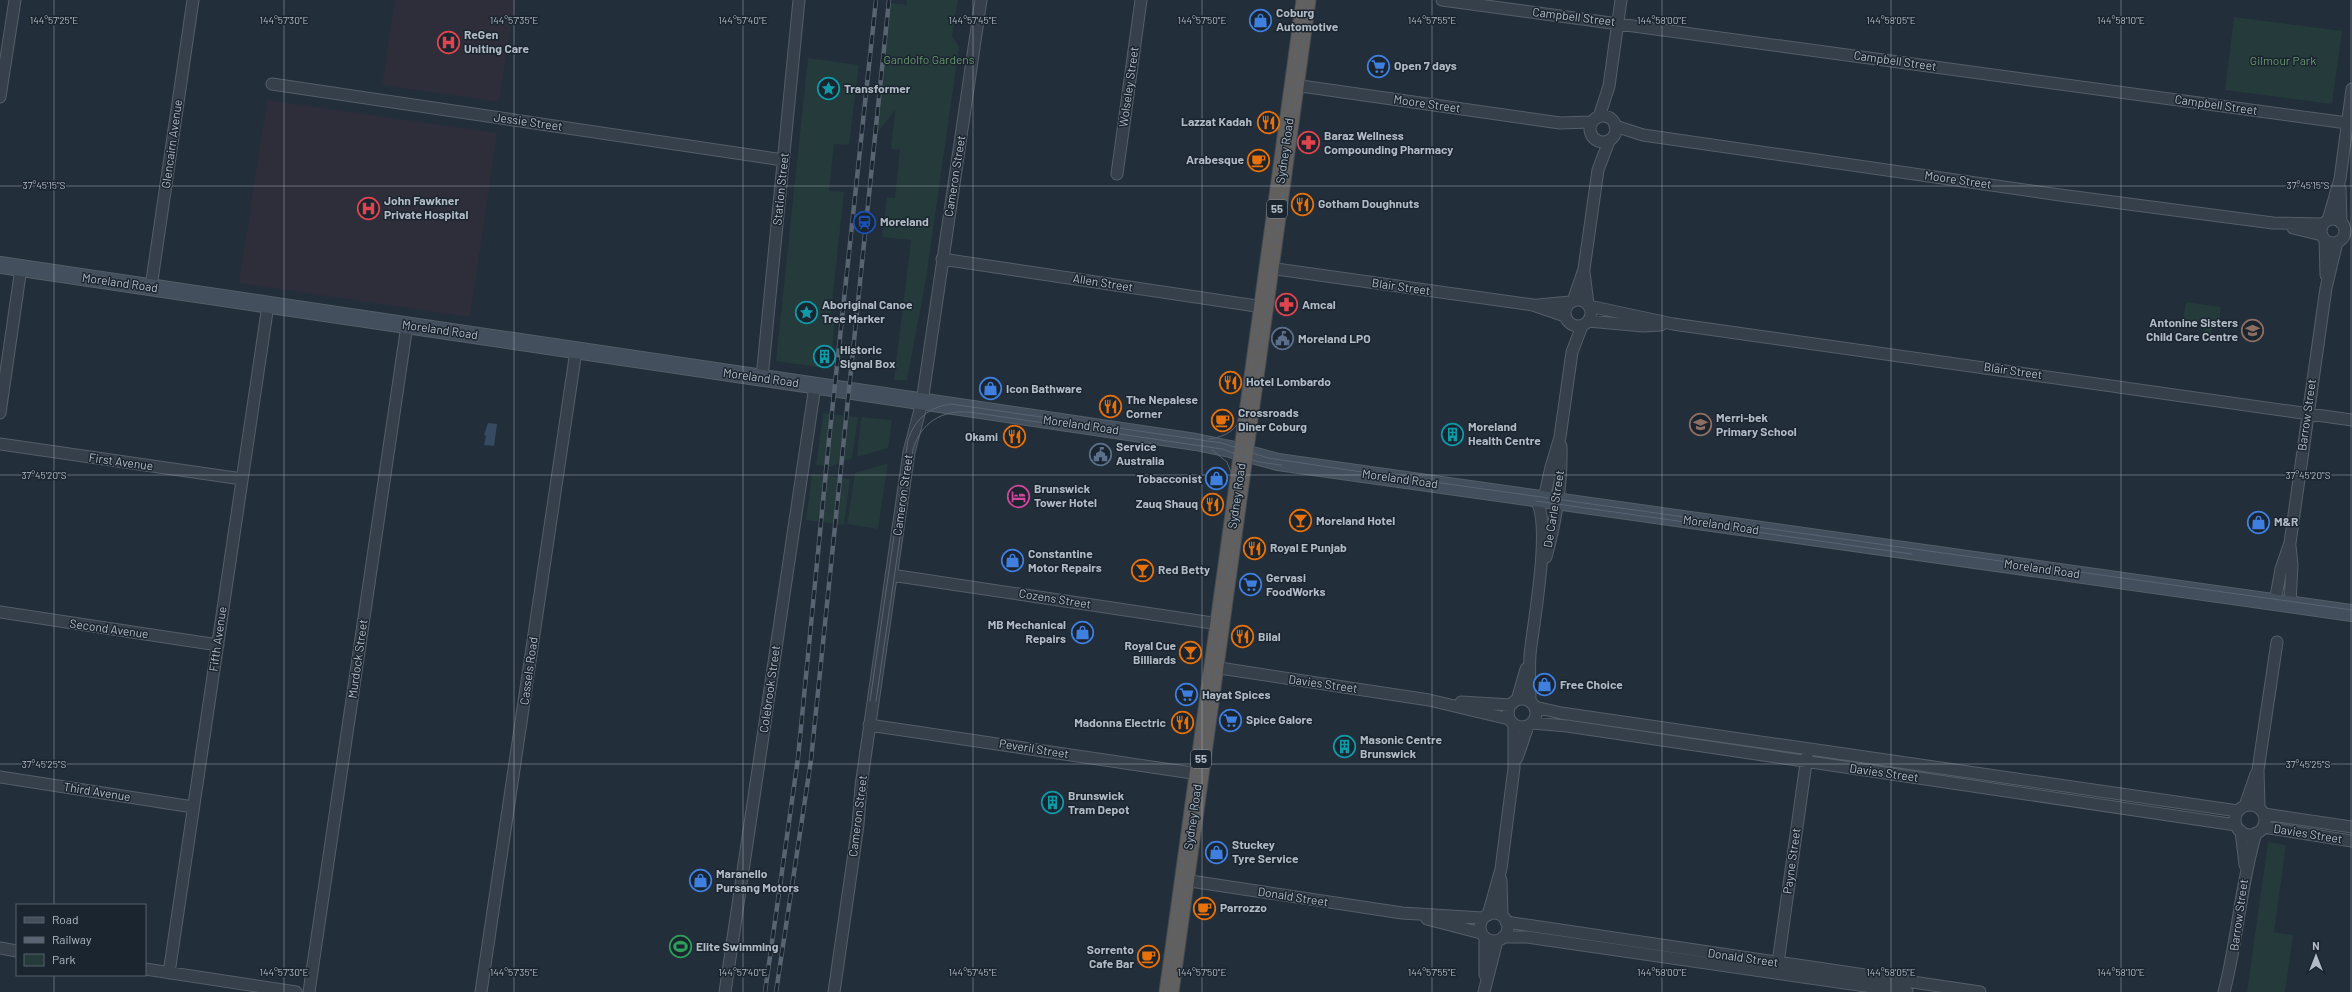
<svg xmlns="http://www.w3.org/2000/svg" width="2352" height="992" font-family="Barlow,sans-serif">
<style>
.medical{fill:#2e2e3b}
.green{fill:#243a3b}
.water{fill:#364b61}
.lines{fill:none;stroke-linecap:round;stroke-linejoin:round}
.minor-casing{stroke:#545e68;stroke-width:13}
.secondary-casing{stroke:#545e68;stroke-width:18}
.trunk-casing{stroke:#414b55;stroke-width:21}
.minor{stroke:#36404a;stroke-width:11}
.secondary{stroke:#444f5d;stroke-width:16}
.trunk{stroke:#62605e;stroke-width:19}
.tram{stroke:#586471;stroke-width:1}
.rail-casing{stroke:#586471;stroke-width:4.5}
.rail{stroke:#1b252f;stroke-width:3;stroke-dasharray:9;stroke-linecap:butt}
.ticks{fill:none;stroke:#b1bbc6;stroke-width:1;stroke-opacity:0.45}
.labels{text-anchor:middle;stroke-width:3;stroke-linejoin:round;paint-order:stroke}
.shield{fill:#1b252f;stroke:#848e99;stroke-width:1}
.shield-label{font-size:11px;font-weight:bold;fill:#b1bbc6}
.poi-label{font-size:12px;font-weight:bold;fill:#b1bbc6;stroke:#1b252f;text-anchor:start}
.street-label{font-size:12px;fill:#b1bbc6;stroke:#1b252f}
.park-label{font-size:12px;fill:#68976f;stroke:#1b252f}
.ticks-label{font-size:10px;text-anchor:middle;fill:#b1bbc6;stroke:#1b252f;stroke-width:3;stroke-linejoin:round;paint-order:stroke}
</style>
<rect width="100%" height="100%" fill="#222e3a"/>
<path class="medical" d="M395,0H515L499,102L382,85Z
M267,100L497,133L470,317L239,283Z"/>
<path class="green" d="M907,0H958L952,36L959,47L926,279L907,380H894L911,240L882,237L887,197L895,198L900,150L891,149L895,110L874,137L888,3L904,4L906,6Z
M2234,17L2342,31L2332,104L2225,90Z
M808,58L859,65L849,145L834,144L829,191L844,192L830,321H835L830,369L776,361Z
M2186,302L2221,307L2219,321H2213L2211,337L2204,336L2205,323L2183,320Z
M823,413L858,417L852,458L830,467L816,465Z
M861,417L892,420L888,448L857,457Z
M888,463L878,529L847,524L855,473Z
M812,474L850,479L844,525L806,520Z
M2268,842L2286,845L2274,932L2293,935L2285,992H2247Z"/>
<path class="water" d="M488,423L497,424L494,446L484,445L486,436L484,435Z"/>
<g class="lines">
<defs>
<path id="minor" d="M1442,0L2347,123
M272,84L783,160
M1294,85L1560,123L1591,122
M0,97L15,0
M1590 129a13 13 0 1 1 26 0a13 13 0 1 1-26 0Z
M1599,117L1609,86L1621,0
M1615,126L1643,135L2060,195L2273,223L2323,224
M1117,174L1141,0
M2340,188L2341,223
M2321 231a12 12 0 1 1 24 0a12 12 0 1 1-24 0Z
M2328,220L2340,179L2352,89
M2293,228L2322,235
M2325,240L2326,275
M942,259L1263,307
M1269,268L1533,305L1565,316
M1584,272L1588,304
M151,287L193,0
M1565 313a13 13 0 1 1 26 0a13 13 0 1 1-26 0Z
M1573,301L1584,269L1598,170L1609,141
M1538,305L1570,302
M1589,306L1673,324L2352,420
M1588,321L1643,326L1661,325
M762,378L799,0
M0,413L21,268
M0,444L242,479
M1544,499L1551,467L1560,437L1572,352L1582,326
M1546,557C1556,521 1562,483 1561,446
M891,575L1219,624
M2275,602L2281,569L2290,543L2326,288L2337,242
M2290,604L2292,565L2290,546
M0,612L218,645
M1213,667L1429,700L1509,719
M1508 713a14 14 0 1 1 28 0a14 14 0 1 1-28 0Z
M1517,700L1526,669
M1530,701C1530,686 1529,671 1530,655C1533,623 1553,522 1535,498
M1461,702L1511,705
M1535,707L1561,713L2238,811
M1532,723L1567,726L2236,825
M869,725L1199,774
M1517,758L1528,726
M0,777L193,807
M2235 820a15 15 0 1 1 30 0a15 15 0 1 1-30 0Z
M2245,806L2256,774
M2259,808L2258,770L2277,642
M2264,814L2352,827
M2263,827L2352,841
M2241,831L2245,865
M1184,880L1402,913L1483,918
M1501,880L1502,916
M1480 927a14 14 0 1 1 28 0a14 14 0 1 1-28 0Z
M1488,915L1501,869L1514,768V725
M1427,919L1481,933
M1506,922L1980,992
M1503,937H1527L1907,992
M1485,938V975
M0,948L17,951
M145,969L296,992
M1777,970L1807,756
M169,973L268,305
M309,992L407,325
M481,992L576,351
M725,992L815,386
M834,992L858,825L861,786L909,452L922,402L981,0
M1484,992L1497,941
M2224,992C2238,939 2240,886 2256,833"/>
<path id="secondary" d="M0,265L1196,442L1230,449L1278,462L2352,613"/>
<path id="trunk" d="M1169,992L1306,0"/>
</defs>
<use href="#minor" class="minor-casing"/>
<use href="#secondary" class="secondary-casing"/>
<use href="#trunk" class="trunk-casing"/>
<use href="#minor" class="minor"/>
<use href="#secondary" class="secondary"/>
<use href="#trunk" class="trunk"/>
<path class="tram" d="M1280,162L1303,0
M1209,439C1226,437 1236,430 1243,415
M1212,450L1227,462L1234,480
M1536,501L1912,554
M870,701L908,440C915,419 929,407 951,404L1222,443L1268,458L1362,472L2352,610
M876,701L913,449C921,423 941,410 969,412L1222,449L1259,462L1281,465
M1165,992L1258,321
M1172,992L1310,0"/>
<defs>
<path id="rail" d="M765,992L798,758L829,440L876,0
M776,992L811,760L889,0"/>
</defs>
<use href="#rail" class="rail-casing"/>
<use href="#rail" class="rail"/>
</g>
<path class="ticks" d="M54,0V905M284,0V992M514,0V992M743,0V992M973,0V992M1202,0V992M1432,0V992M1662,0V992M1891,0V992M2121,0V992M2351,0V992M0,186H2352M0,475H2352M0,764H2352M54,975V992"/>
<defs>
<symbol id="shop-ring" viewBox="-11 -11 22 22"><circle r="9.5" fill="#1b252f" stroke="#3f7fe0" stroke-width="1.5"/><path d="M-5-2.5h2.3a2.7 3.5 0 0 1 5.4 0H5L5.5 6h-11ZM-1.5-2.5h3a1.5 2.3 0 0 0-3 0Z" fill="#3f7fe0"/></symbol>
<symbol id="hospital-ring" viewBox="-11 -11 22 22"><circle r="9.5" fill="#1b252f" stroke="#e0444e" stroke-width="1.5"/><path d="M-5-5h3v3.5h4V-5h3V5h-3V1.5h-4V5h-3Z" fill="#e0444e"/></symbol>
<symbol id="supermarket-ring" viewBox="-11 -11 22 22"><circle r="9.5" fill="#1b252f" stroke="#3f7fe0" stroke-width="1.5"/><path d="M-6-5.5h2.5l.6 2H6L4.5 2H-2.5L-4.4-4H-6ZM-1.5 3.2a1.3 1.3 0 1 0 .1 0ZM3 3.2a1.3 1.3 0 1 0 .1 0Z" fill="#3f7fe0"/></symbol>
<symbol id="sight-ring" viewBox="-11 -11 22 22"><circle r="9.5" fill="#1b252f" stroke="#0f9aa8" stroke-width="1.5"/><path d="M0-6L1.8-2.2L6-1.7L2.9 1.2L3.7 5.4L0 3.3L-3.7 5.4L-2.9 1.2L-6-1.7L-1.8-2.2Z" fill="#0f9aa8"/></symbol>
<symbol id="restaurant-ring" viewBox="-11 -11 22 22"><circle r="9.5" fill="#1b252f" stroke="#e8710a" stroke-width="1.5"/><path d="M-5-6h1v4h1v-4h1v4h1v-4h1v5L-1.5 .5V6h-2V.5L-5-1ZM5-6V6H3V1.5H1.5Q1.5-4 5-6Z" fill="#e8710a"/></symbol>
<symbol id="pharmacy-ring" viewBox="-11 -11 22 22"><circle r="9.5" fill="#1b252f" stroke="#e0444e" stroke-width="1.5"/><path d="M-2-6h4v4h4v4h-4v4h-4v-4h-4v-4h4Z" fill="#e0444e"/></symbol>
<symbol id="cafe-ring" viewBox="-11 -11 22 22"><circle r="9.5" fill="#1b252f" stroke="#e8710a" stroke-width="1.5"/><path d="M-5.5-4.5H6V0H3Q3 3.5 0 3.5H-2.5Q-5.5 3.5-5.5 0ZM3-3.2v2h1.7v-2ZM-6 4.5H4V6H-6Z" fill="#e8710a"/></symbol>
<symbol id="station-ring" viewBox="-11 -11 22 22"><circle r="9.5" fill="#1b252f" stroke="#1a4fb4" stroke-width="1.5"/><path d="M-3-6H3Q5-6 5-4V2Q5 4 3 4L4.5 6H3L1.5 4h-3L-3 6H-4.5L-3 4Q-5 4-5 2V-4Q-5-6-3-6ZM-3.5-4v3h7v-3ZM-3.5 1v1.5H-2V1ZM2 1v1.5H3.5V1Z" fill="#1a4fb4"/></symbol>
<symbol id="school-ring" viewBox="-11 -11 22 22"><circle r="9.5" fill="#1b252f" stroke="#8d6e63" stroke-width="1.5"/><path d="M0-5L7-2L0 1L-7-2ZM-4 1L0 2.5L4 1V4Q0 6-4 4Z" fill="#8d6e63"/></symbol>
<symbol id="civic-ring" viewBox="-11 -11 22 22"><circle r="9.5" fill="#1b252f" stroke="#5c6f8a" stroke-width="1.5"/><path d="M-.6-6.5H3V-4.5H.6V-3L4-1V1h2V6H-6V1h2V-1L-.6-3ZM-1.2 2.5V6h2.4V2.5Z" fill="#5c6f8a"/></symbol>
<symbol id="building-ring" viewBox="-11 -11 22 22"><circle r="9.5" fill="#1b252f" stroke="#0f9aa8" stroke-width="1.5"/><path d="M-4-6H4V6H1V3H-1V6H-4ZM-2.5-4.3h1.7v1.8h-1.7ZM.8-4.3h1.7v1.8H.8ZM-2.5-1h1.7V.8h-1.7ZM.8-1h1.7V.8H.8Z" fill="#0f9aa8"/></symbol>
<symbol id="hotel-ring" viewBox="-11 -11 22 22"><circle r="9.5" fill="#1b252f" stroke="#d1479c" stroke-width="1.5"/><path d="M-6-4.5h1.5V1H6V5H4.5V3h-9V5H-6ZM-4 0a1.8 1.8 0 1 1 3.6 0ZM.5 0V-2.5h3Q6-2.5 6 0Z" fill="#d1479c"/></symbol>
<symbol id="bar-ring" viewBox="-11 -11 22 22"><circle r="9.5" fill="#1b252f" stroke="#e8710a" stroke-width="1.5"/><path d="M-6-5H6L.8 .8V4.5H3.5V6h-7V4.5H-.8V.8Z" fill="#e8710a"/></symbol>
<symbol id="stadium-ring" viewBox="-11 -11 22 22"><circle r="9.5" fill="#1b252f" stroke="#2e9e5b" stroke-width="1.5"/><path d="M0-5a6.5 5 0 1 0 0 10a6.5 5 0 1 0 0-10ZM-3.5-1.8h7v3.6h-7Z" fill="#2e9e5b"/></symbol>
</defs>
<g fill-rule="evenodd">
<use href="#shop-ring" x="1248" y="8" width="25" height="25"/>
<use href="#hospital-ring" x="436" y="30" width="25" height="25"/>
<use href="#supermarket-ring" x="1366" y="54" width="25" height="25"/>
<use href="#sight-ring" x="816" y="76" width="25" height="25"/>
<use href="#restaurant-ring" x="1256" y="110" width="25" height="25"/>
<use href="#pharmacy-ring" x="1296" y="130" width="25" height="25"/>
<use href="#cafe-ring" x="1246" y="148" width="25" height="25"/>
<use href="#restaurant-ring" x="1290" y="192" width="25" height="25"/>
<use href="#hospital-ring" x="356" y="196" width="25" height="25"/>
<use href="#station-ring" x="852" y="210" width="25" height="25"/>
<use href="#pharmacy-ring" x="1274" y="292" width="25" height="25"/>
<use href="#sight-ring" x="794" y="300" width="25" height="25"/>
<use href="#school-ring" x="2240" y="318" width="25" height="25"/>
<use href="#civic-ring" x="1270" y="326" width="25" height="25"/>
<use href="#building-ring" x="812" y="344" width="25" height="25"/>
<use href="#restaurant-ring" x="1218" y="370" width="25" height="25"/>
<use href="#shop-ring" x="978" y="376" width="25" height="25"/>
<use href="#restaurant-ring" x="1098" y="394" width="25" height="25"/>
<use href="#cafe-ring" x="1210" y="408" width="25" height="25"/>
<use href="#school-ring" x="1688" y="412" width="25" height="25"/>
<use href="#building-ring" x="1440" y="422" width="25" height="25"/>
<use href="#restaurant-ring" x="1002" y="424" width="25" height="25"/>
<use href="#civic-ring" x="1088" y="442" width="25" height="25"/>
<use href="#shop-ring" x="1204" y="466" width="25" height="25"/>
<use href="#hotel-ring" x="1006" y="484" width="25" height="25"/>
<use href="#restaurant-ring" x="1200" y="492" width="25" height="25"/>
<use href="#bar-ring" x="1288" y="508" width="25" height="25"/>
<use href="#shop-ring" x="2246" y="510" width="25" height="25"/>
<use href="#restaurant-ring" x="1242" y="536" width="25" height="25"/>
<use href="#shop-ring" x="1000" y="548" width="25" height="25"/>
<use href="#bar-ring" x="1130" y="558" width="25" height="25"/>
<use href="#supermarket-ring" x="1238" y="572" width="25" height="25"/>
<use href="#shop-ring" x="1070" y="620" width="25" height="25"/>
<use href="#restaurant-ring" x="1230" y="624" width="25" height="25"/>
<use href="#bar-ring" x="1178" y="640" width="25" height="25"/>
<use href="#shop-ring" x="1532" y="672" width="25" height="25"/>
<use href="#supermarket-ring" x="1174" y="682" width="25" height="25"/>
<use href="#supermarket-ring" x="1218" y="708" width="25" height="25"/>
<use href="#restaurant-ring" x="1170" y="710" width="25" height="25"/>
<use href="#building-ring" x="1332" y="734" width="25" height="25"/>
<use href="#building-ring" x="1040" y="790" width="25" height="25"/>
<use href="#shop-ring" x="1204" y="840" width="25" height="25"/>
<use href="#shop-ring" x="688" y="868" width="25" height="25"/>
<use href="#cafe-ring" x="1192" y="896" width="25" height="25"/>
<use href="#stadium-ring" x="668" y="934" width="25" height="25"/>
<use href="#cafe-ring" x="1136" y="944" width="25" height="25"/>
</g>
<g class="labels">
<g class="shield">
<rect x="1267" y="200" width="20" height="18" rx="3"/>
<rect x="1191" y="750" width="20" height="18" rx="3"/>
</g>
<g class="shield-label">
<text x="1277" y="213">55</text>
<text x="1201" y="763">55</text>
</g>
<g class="poi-label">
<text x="1276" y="17">Coburg<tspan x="1276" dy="14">Automotive</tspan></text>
<text x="464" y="39">ReGen<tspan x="464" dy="14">Uniting Care</tspan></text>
<text x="1394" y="70">Open 7 days</text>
<text x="844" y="93">Transformer</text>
<text x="1252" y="126" text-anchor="end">Lazzat Kadah</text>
<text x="1324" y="140">Baraz Wellness<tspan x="1324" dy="14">Compounding Pharmacy</tspan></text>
<text x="1244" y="164" text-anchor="end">Arabesque</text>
<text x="384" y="205">John Fawkner<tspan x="384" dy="14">Private Hospital</tspan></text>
<text x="1318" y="208">Gotham Doughnuts</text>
<text x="880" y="226">Moreland</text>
<text x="822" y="309">Aboriginal Canoe<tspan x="822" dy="14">Tree Marker</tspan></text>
<text x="1302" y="309">Amcal</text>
<text x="2238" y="327" text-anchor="end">Antonine Sisters<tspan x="2238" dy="14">Child Care Centre</tspan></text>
<text x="1298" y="343">Moreland LPO</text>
<text x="840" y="354">Historic<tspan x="840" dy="14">Signal Box</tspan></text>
<text x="1246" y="386">Hotel Lombardo</text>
<text x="1006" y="393">Icon Bathware</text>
<text x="1126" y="404">The Nepalese<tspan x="1126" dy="14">Corner</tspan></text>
<text x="1238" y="417">Crossroads<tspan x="1238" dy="14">Diner Coburg</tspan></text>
<text x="1716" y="422">Merri-bek<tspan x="1716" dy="14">Primary School</tspan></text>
<text x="1468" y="431">Moreland<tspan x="1468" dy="14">Health Centre</tspan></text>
<text x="998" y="441" text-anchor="end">Okami</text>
<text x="1116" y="451">Service<tspan x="1116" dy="14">Australia</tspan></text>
<text x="1202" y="483" text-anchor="end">Tobacconist</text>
<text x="1034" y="493">Brunswick<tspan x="1034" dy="14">Tower Hotel</tspan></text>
<text x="1198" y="508" text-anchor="end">Zauq Shauq</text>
<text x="1316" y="525">Moreland Hotel</text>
<text x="2274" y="526">M&amp;R</text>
<text x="1270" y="552">Royal E Punjab</text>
<text x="1028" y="558">Constantine<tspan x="1028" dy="14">Motor Repairs</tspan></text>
<text x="1158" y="574">Red Betty</text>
<text x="1266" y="582">Gervasi<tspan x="1266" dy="14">FoodWorks</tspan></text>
<text x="1066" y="629" text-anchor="end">MB Mechanical<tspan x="1066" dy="14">Repairs</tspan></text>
<text x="1258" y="641">Bilal</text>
<text x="1176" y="650" text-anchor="end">Royal Cue<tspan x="1176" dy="14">Billiards</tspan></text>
<text x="1560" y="689">Free Choice</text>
<text x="1202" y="699">Hayat Spices</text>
<text x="1246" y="724">Spice Galore</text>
<text x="1166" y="727" text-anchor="end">Madonna Electric</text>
<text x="1360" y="744">Masonic Centre<tspan x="1360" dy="14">Brunswick</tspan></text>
<text x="1068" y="800">Brunswick<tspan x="1068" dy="14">Tram Depot</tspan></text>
<text x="1232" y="849">Stuckey<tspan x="1232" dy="14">Tyre Service</tspan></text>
<text x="716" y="878">Maranello<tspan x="716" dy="14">Pursang Motors</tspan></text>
<text x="1220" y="912">Parrozzo</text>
<text x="696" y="951">Elite Swimming</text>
<text x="1134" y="954" text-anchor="end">Sorrento<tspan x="1134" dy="14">Cafe Bar</tspan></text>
</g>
<g class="street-label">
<text transform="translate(1574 17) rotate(7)" y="4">Campbell Street</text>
<text transform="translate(1895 61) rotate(8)" y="4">Campbell Street</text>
<text transform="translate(1129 87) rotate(-82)" y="4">Wolseley Street</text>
<text transform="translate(1427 104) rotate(8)" y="4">Moore Street</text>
<text transform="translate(2216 105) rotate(8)" y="4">Campbell Street</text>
<text transform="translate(528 122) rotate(8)" y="4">Jessie Street</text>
<text transform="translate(172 144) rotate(-82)" y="4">Glencairn Avenue</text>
<text transform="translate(1285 151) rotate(-82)" y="4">Sydney Road</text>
<text transform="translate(955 176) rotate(-81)" y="4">Cameron Street</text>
<text transform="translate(1958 180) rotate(8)" y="4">Moore Street</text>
<text transform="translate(781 189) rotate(-84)" y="4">Station Street</text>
<text transform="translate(120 283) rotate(8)" y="4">Moreland Road</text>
<text transform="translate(1103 283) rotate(9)" y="4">Allen Street</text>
<text transform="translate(1401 287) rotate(8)" y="4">Blair Street</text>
<text transform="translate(440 330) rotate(8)" y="4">Moreland Road</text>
<text transform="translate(2013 371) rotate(8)" y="4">Blair Street</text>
<text transform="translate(761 378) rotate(8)" y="4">Moreland Road</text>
<text transform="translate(2307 415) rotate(-82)" y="4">Barrow Street</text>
<text transform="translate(1081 425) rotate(8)" y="4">Moreland Road</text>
<text transform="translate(121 462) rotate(8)" y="4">First Avenue</text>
<text transform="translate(1400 479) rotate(8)" y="4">Moreland Road</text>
<text transform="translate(903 495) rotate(-82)" y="4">Cameron Street</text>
<text transform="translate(1237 496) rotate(-82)" y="4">Sydney Road</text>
<text transform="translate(1554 509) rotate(-81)" y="4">De Carle Street</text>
<text transform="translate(1721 525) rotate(8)" y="4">Moreland Road</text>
<text transform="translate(2042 569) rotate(8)" y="4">Moreland Road</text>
<text transform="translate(1055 599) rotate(9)" y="4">Cozens Street</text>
<text transform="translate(109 629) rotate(8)" y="4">Second Avenue</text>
<text transform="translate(218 639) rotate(-82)" y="4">Fifth Avenue</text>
<text transform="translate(358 659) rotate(-82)" y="4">Murdock Street</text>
<text transform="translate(529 671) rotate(-82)" y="4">Cassels Road</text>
<text transform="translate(1323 684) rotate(8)" y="4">Davies Street</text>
<text transform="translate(770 689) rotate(-82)" y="4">Colebrook Street</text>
<text transform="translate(1034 749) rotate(9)" y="4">Peveril Street</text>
<text transform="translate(1884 773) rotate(8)" y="4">Davies Street</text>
<text transform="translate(97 792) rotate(9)" y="4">Third Avenue</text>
<text transform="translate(858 816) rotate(-83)" y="4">Cameron Street</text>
<text transform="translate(1193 817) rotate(-82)" y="4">Sydney Road</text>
<text transform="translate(2308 834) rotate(9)" y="4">Davies Street</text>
<text transform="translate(1792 861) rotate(-82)" y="4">Payne Street</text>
<text transform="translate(1293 897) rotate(9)" y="4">Donald Street</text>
<text transform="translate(2239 915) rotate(-82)" y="4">Barrow Street</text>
<text transform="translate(1743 958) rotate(8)" y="4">Donald Street</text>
</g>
<g class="park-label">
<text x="929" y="64">Gandolfo Gardens</text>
<text x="2283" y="65">Gilmour Park</text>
</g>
</g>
<g class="ticks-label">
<text x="54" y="24">144°57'25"E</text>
<text x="284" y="24">144°57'30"E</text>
<text x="514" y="24">144°57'35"E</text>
<text x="743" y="24">144°57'40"E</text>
<text x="973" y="24">144°57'45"E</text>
<text x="1202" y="24">144°57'50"E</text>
<text x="1432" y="24">144°57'55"E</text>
<text x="1662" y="24">144°58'00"E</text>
<text x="1891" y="24">144°58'05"E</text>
<text x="2121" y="24">144°58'10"E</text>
<text x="44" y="189">37°45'15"S</text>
<text x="2308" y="189">37°45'15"S</text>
<text x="44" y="479">37°45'20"S</text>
<text x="2308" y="479">37°45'20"S</text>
<text x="44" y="768">37°45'25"S</text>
<text x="2308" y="768">37°45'25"S</text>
<text x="284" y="976">144°57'30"E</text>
<text x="514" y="976">144°57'35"E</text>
<text x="743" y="976">144°57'40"E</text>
<text x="973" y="976">144°57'45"E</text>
<text x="1202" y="976">144°57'50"E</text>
<text x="1432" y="976">144°57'55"E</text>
<text x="1662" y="976">144°58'00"E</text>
<text x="1891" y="976">144°58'05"E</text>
<text x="2121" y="976">144°58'10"E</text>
</g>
<rect x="16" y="904" width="130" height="72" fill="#1b252f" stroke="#57616b"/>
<rect x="24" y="917" width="20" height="6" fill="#444f5d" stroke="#57616b"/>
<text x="52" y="924" font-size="12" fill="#b1bbc6">Road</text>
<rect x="24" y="937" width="20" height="6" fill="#586471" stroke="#57616b"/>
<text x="52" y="944" font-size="12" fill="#b1bbc6">Railway</text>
<rect x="24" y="954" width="20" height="12" fill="#243a3b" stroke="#57616b"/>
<text x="52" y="964" font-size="12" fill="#b1bbc6">Park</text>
<g transform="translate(2316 956)" stroke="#1b252f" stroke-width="3" paint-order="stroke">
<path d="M0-3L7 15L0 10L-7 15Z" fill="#b1bbc6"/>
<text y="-6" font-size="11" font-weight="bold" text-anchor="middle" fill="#b1bbc6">N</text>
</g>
</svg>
